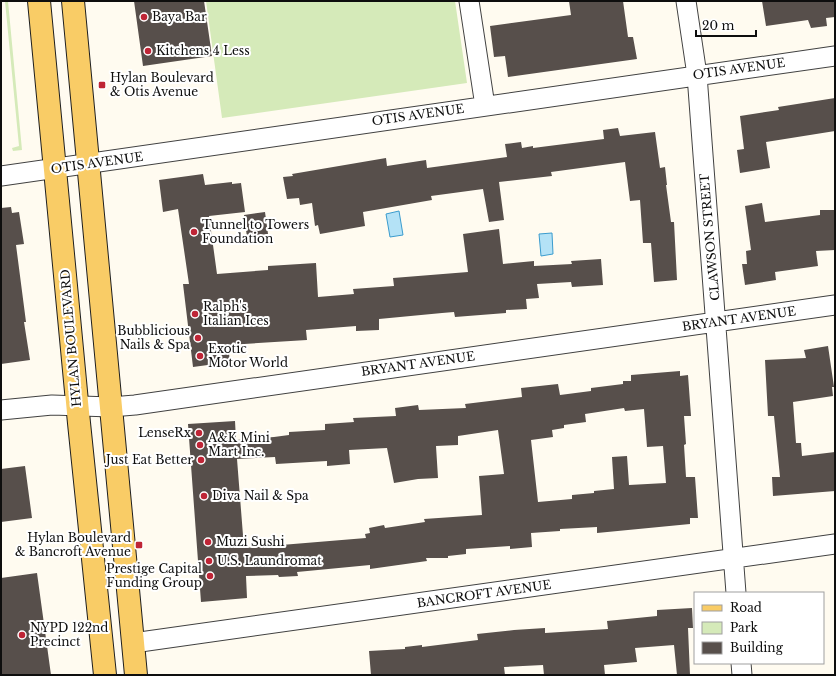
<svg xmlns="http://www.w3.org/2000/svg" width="836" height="676" font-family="'Libre Baskerville',serif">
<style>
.green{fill:#d5eab9}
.water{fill:#b4e2f6;stroke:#3b9cce}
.building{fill:#574f4b;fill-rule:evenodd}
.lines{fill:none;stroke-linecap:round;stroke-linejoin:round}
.minor-casing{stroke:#414141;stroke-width:21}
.major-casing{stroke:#1f1f1f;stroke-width:24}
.minor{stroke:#fff;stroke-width:19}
.major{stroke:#f9cc66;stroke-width:22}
.poi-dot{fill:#bf2536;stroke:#fff;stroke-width:1.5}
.labels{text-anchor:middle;stroke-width:4;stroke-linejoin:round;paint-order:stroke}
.poi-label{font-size:12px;fill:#0e0e0e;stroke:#fff;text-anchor:start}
.street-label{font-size:12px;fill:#0e0e0e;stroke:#fff}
</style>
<rect width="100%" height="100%" fill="#fffbf0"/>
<path class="green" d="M5,1H8L22,150L13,151L12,148L19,146Z
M206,1H455L467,83L222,118Z"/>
<path class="water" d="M399,211L403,235L390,237L386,214Z
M552,233L553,254L541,256L539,234Z"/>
<path class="building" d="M134,1H204L212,56L143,66Z
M569,1H623L628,37H633L637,59L508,77L505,56L494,57L490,26L571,15Z
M762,1H835V17L826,18L827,26L811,28L808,20L766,26Z
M835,98V131L766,142L770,168L740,173L737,150L744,149L740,116L779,110L778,107Z
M618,128L620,136L655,132L660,168L665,167L667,185H666L671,222H674L677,280L654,282L651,243H643L640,200L630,201L625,162L551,172L552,176L499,182L504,220L489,222L483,189L431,196L432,200L363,212L365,226L320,234L318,225L315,226L312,203L300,205L299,198L287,199L283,177L293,176L292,174L386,158L387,166L426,160L427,168L507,157L505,144L521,142L522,148L533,146V148L604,139L603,130Z
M203,174L205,185L232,182V184L241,183L245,212L209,216L217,274L268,270V266L316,263L318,297L354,294L353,289L394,286L393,278L468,272L463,234L499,229L503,264L534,261V266L572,264L571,261L601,259L603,285L572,287L571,282L537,284L539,298L526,299L527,309L506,310V313L455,317L454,312L442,313L379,319V330L356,331V326L306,330L307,340L228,345L230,362L193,367L183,284H189L178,209L163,212L159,180Z
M762,203L765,222L820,215V210H835V250L816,251L818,266L775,272L776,280L745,285L742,264H747L746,251L751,250L745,206Z
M11,207L12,213L19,212L24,244L16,245L26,322H24L30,360L1,364V208Z
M265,212L268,234L247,237L244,215Z
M828,346L834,387H832L833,396L793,402L796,443H801L802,456L835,452V491L773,496L772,477H780L774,416H768L765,360L806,358L804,350Z
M680,371V376L688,375L691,416H684L686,444L684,445L686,477H695L698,518H690V524L597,533V527L560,529V531L531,533L532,547L510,549V546L466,549V554L448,556V558H426L427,561L370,569V565L297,572L298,576L279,577L278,575L246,576L247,598L201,602L188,424L235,421L236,440L274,437L289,435V432L325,430V424L354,422L353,418L396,416L395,408L418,405L419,410L466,408L465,404L522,397L521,388L558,384L560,395L591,391V388L623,384V381H631V375ZM624,408L625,411L644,409L647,447L663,446L666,483L629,485L627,456L612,457L614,489L594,491V493L572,495V499L538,502L531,440L553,437L552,430L564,428V425L586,422L585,414ZM498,430L504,474L479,476L482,515L424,519L425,522L385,528L384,525L369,528L370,533L365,534L366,538L244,548L237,459L275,457L276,464L327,461V466L350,464L349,450L387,448L394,483L418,479L438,478L436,446L458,445V436Z
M25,466L32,518L1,522V469Z
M37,573L51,675H1V578Z
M692,608L693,628H688L690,675H677L674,645L635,648L637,662L604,665L605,675H544L543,665L504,667L505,675H371L369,651L405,649V647L422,645V647L478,640L477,634L514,630L545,628V633L608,629L607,621L657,616V610Z"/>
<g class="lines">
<defs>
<path id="minor" d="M469,1L485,106
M686,1L697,75L736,593
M1,176L835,56
M1,410L52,405L111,407L135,405L835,305
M133,643L835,544
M741,663L742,675"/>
<path id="major" d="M39,1L79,423L105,675
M73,1L136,675"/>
</defs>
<use href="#minor" class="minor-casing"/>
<use href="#major" class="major-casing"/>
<use href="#minor" class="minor"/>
<use href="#major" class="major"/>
</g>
<g class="poi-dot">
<circle cx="144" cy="17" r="4"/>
<circle cx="148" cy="51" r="4"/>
<rect x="98" y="81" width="8" height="8" rx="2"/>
<circle cx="194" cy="232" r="4"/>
<circle cx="195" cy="314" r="4"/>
<circle cx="198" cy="338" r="4"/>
<circle cx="200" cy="356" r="4"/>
<circle cx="199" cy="433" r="4"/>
<circle cx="200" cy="445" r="4"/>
<circle cx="201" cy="460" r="4"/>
<circle cx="204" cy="496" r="4"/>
<circle cx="208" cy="542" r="4"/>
<rect x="135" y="541" width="8" height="8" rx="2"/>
<circle cx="209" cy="561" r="4"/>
<circle cx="210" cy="576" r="4"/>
<circle cx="22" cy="635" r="4"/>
</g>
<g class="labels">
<g class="poi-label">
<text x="152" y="21">Baya Bar</text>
<text x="156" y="55">Kitchens 4 Less</text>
<text x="110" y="82">Hylan Boulevard<tspan x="110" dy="14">&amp; Otis Avenue</tspan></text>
<text x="202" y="229">Tunnel to Towers<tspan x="202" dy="14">Foundation</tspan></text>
<text x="203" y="311">Ralph's<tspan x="203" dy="14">Italian Ices</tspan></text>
<text x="190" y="335" text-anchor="end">Bubblicious<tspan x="190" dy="14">Nails &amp; Spa</tspan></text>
<text x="208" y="353">Exotic<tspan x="208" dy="14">Motor World</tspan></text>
<text x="191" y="437" text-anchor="end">LenseRx</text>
<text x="208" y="442">A&amp;K Mini<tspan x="208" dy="14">Mart Inc.</tspan></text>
<text x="193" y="464" text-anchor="end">Just Eat Better</text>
<text x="212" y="500">Diva Nail &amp; Spa</text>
<text x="131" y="542" text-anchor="end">Hylan Boulevard<tspan x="131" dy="14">&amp; Bancroft Avenue</tspan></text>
<text x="216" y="546">Muzi Sushi</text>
<text x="217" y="565">U.S. Laundromat</text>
<text x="202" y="573" text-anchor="end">Prestige Capital<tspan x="202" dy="14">Funding Group</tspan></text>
<text x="30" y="632">NYPD 122nd<tspan x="30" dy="14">Precinct</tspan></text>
</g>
<g class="street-label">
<text transform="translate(739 69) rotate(-8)" y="4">OTIS AVENUE</text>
<text transform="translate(418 115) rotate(-8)" y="4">OTIS AVENUE</text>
<text transform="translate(97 163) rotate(-8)" y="4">OTIS AVENUE</text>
<text transform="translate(710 237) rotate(-95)" y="4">CLAWSON STREET</text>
<text transform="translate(739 319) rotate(-8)" y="4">BRYANT AVENUE</text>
<text transform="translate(71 338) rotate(-95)" y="4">HYLAN BOULEVARD</text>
<text transform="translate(418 364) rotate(-8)" y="4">BRYANT AVENUE</text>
<text transform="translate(484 594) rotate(-8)" y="4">BANCROFT AVENUE</text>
</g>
</g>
<rect width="836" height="676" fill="none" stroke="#0e0e0e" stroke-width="4"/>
<rect x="694" y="592" width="130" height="72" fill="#ffffff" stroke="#9f9f9f"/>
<rect x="702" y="605" width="20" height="6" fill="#f9cc66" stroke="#9f9f9f"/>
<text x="730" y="612" font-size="12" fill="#0e0e0e">Road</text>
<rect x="702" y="622" width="20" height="12" fill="#d5eab9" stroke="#9f9f9f"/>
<text x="730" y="632" font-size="12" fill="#0e0e0e">Park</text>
<rect x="702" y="642" width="20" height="12" fill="#574f4b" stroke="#9f9f9f"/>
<text x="730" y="652" font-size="12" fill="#0e0e0e">Building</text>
<path d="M696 30v6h60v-6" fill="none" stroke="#0e0e0e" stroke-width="2"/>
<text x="702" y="30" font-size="12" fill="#0e0e0e" stroke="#ffffff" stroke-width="3" paint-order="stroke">20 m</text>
</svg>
